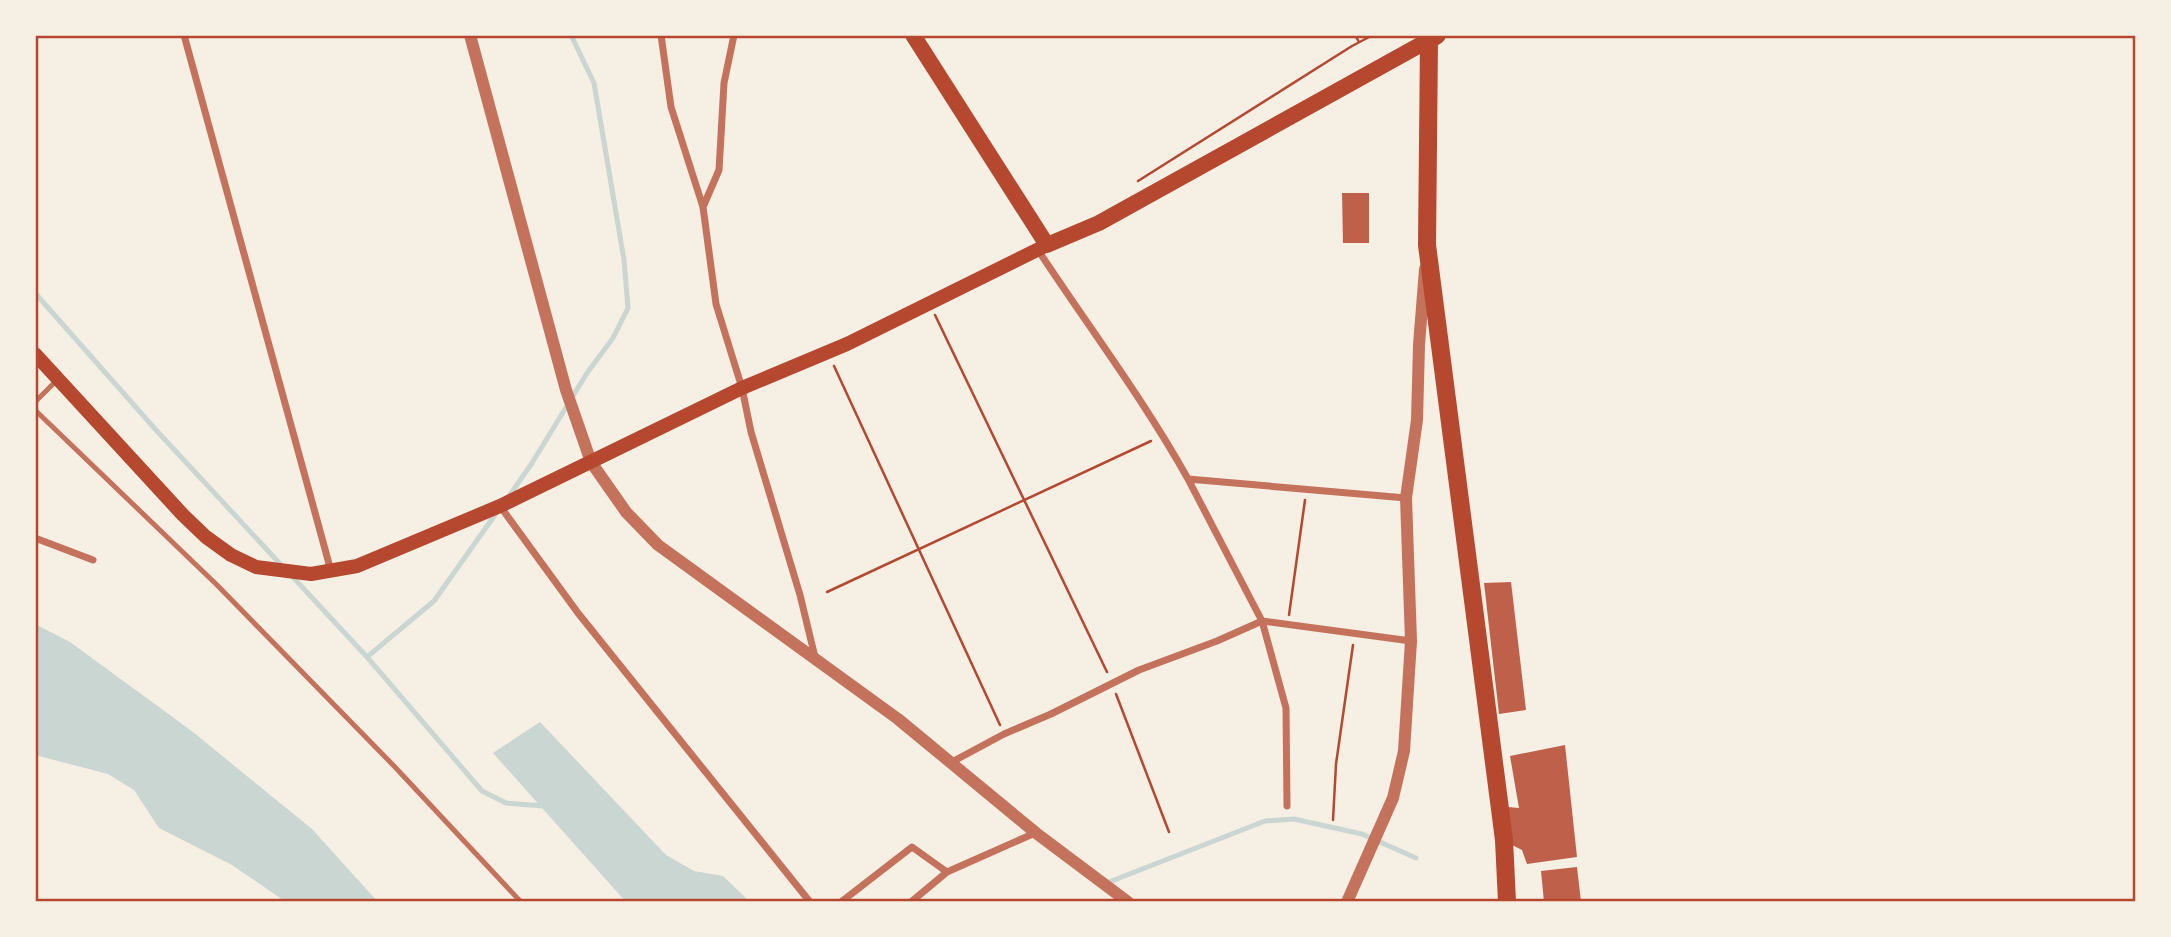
<svg xmlns="http://www.w3.org/2000/svg" width="2171" height="937" font-family="Quicksand,sans-serif">
<style>
.water{fill:#c9d6d2}
.lines{fill:none;stroke-linecap:round;stroke-linejoin:round}
.stream{stroke:#c9d6d2;stroke-width:5}
.building{fill:#bf614a}
.path{stroke:#b5482f;stroke-width:2.5}
.service{stroke:#c5725c;stroke-width:5}
.minor{stroke:#c5725c;stroke-width:7}
.tertiary{stroke:#c5725c;stroke-width:12}
.secondary{stroke:#b5482f;stroke-width:14}
.primary{stroke:#b5482f;stroke-width:16}
.trunk{stroke:#b5482f;stroke-width:18}
.neatline{fill:none;stroke:#b5482f;stroke-width:2.5}
</style>
<rect width="100%" height="100%" fill="#f6efe4"/>
<path class="water" d="M35,624L70,642L193,732L264,790L312,829L378,902H286L232,865L159,828L134,790L108,774L35,755Z
M540,722L666,855L694,871L723,876L750,902H626L493,753Z"/>
<g class="lines">
<path class="stream" d="M35,293L156,430L283,567
M507,499L532,463L587,373L613,338L628,308L624,260L594,83L571,35
M290,574L367,657L482,791L506,803L544,806
M367,657L434,601L497,512
M1109,882L1265,821L1294,819L1362,834L1416,858"/>
</g>
<path class="building" d="M1342,193H1369V243H1343Z
M1511,582L1526,710L1499,714L1484,583Z
M1565,745L1577,857L1527,864L1522,850L1512,845L1508,807L1519,808L1510,756Z
M1577,867L1581,902H1544L1541,871Z"/>
<g class="lines">
<path class="path" d="M1355,35L1359,42
M1138,181L1352,46L1373,35
M935,315L1107,672
M834,366L1000,725
M827,592L1151,441
M1289,615L1305,500
M1116,694L1169,832
M1333,820L1336,764L1353,645"/>
<path class="service" d="M35,402L57,380
M35,410L217,585L394,766L521,902"/>
<path class="minor" d="M184,35L331,571
M661,35L671,107L703,207L716,304L742,388L751,432L800,595L815,657
M703,207L719,170L724,83L734,35
M1038,250C1088,326 1144,400 1188,479L1406,498
M1188,479L1262,621L1286,708L1287,806
M500,506L578,613L810,902
M35,538L93,560
M950,763L1004,734L1051,714L1139,670L1217,641L1262,621L1411,641
M841,902L912,847L947,872L1035,833
M911,902L947,872"/>
<path class="tertiary" d="M470,35L566,390L591,462L626,512L658,545L898,719L1036,833L1128,902
M1347,902L1393,798L1404,751L1411,641L1406,498L1417,420L1419,345L1425,269"/>
<path class="secondary" d="M35,354L183,515L206,537L231,555L256,567L311,574L357,566L500,506L742,388L847,344L1047,245"/>
<path class="primary" d="M913,35L1047,245L1099,223L1429,40"/>
<path class="trunk" d="M1437,35L1429,40L1427,245L1504,840L1507,902"/>
</g>
<rect width="2171" height="937" fill="none" stroke="#f6efe4" stroke-width="74"/>
<rect x="37" y="37" width="2097" height="863" class="neatline"/>
</svg>
